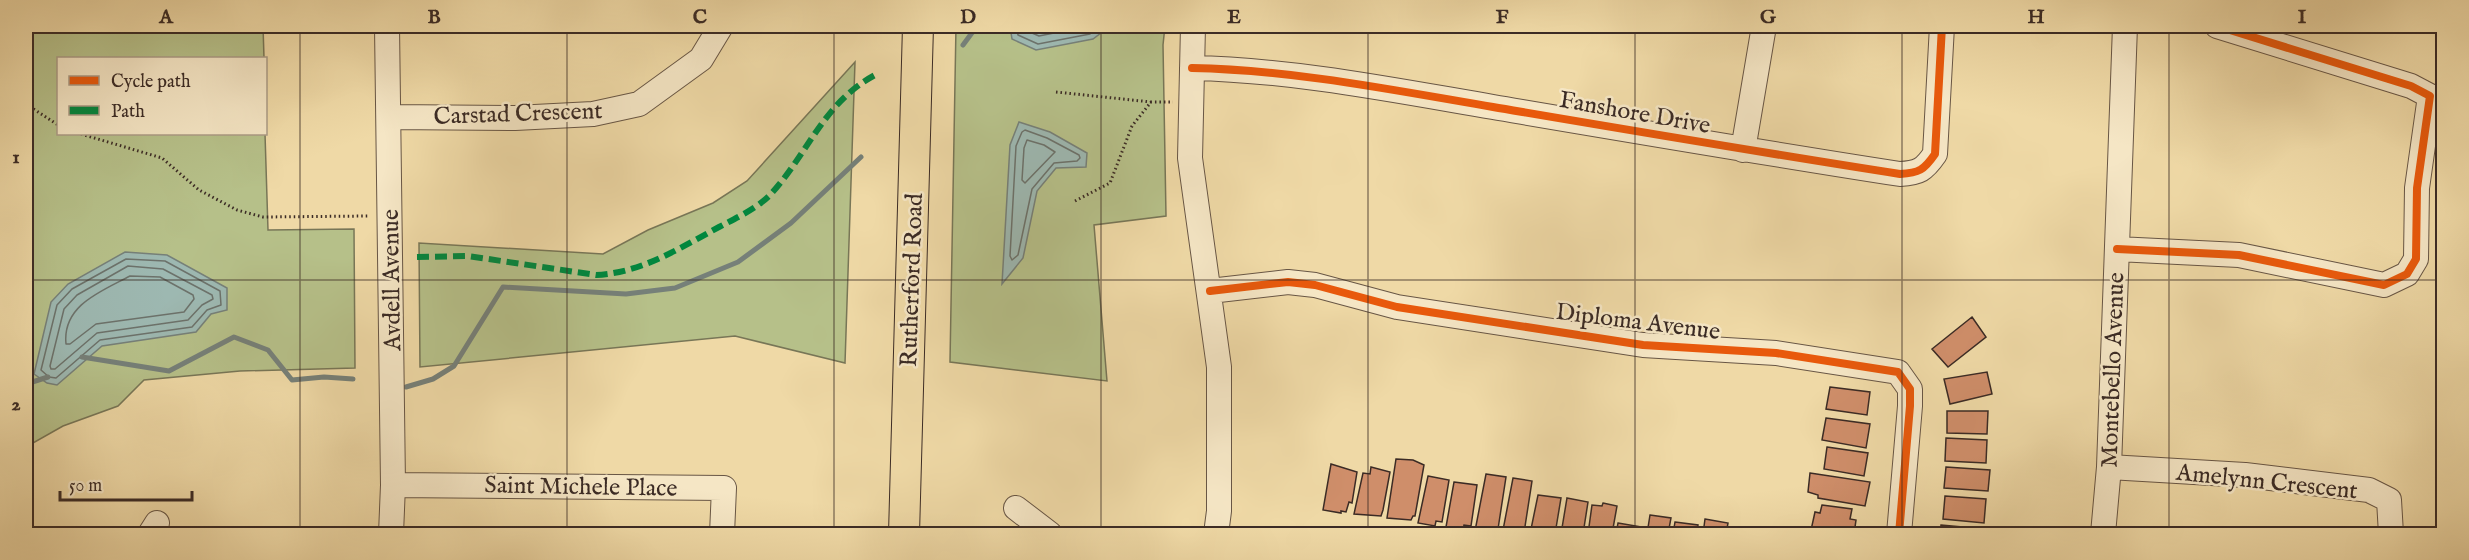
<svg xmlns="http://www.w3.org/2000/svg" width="2469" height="560" font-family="'IM FELL English',serif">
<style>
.green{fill:#b6c089;stroke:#787657;stroke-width:1.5}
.water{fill:#9db8b1;stroke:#768079;stroke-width:1.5}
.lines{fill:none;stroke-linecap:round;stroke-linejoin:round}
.shore{stroke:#6c726b;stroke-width:1.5}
.stream{stroke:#768079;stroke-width:5}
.building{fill:#cf8e6a;stroke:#3b2b25;stroke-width:1.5}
.minor-casing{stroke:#685645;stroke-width:26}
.major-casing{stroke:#3b2b25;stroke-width:32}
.path{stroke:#3b2b25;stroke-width:3;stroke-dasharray:1.5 3;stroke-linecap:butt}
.minor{stroke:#f5e6c5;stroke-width:24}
.major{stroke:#efd9a6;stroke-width:30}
.quiet{stroke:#00873e;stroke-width:6;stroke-dasharray:12 6;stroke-linecap:butt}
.cycleway-casing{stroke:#f5e6c5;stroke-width:11}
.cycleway{stroke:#e8590c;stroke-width:8}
.grid{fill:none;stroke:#3b2b25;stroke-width:1.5;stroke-opacity:0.55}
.labels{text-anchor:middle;stroke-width:5;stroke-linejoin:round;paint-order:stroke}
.street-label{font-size:24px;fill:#3b2b25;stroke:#f5e6c5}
.neatline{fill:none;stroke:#3b2b25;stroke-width:2}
.grid-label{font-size:20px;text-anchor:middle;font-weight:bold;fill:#3b2b25}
</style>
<rect width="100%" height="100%" fill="#efd9a6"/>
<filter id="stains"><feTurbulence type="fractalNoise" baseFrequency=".00333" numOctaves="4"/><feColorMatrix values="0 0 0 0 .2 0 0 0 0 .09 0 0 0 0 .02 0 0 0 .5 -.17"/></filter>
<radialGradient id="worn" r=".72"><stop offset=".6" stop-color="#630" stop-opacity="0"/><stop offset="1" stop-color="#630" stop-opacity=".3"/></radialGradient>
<path class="green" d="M26,26H263L264,58H58V134H265L268,230L354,229L355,368L240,371L144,380L118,406L63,426L26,447Z
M956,26H1165L1163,45L1166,216L1094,225L1107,381L950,362Z
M855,62L845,363L735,336L420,367L419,243L603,254L648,230L713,203L747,181Z"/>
<path class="water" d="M1010,26H1110L1093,39L1036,50L1012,39Z
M1019,122L1050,132L1087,153L1086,167L1056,168L1037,191L1023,258L1002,284L1010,145Z
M125,252L167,255L227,288V310L211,314L196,332L102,346L57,385L47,383L34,374L51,302L68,284Z"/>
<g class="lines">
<path class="shore" d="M1016,26L1018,35L1038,44L1090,34L1101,26
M1024,26L1025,30L1039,36L1089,26
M1025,130L1047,138L1079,155L1080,158L1077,161L1054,163L1032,189L1018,255L1012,260L1010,256L1016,146L1022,132Z
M1027,140L1044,145L1055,152L1025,183L1022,180L1024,148Z
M126,259L165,261L220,291L221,305L207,310L192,327L100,340L56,378L49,377L41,370L57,305L72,289Z
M128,266L163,269L212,295L213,299L202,305L188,320L97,333L55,369H51L50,366L64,309L77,295Z
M130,276L160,277L193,295L194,299L184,312L96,324L70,344H66C62,305 102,291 130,276Z"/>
<path class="stream" d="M963,45L977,26
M82,357L169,371L234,337L268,350L292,380L324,377L353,379
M26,384L48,377
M406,387L433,379L454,366L503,287L626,294L675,288L738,262L791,223L861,157"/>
</g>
<path class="building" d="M1972,317L1986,337L1948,367L1932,349Z
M1987,372L1992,394L1950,404L1944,379Z
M1830,387L1870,392L1867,415L1826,409Z
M1947,411H1988L1987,434L1947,433Z
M1826,418L1870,424L1866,448L1822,440Z
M1946,438L1987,440L1986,463L1945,461Z
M1827,447L1868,453L1864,476L1824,469Z
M1396,459L1413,460L1424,465L1415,516H1413L1411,520L1387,518Z
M1331,464L1357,472L1352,503L1349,502L1346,512L1341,511V513L1323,510Z
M1371,467L1390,472L1383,510L1381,516L1354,514L1363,473L1370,474Z
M1946,467L1990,470L1988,491L1944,488Z
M1810,473L1870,482L1865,506L1818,498V495L1808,492Z
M1486,474L1506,477L1498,529L1492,528L1491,534L1475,531Z
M1428,476L1449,480L1442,522L1436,521L1435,526L1418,523Z
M1513,478L1532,481L1524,533L1503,530Z
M1454,482L1477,485L1471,526L1464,525L1463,530L1446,527Z
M1538,495L1561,498L1555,534H1530Z
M1945,496L1986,499L1984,523L1943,519Z
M1567,498L1588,502L1583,534H1561Z
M1603,503L1617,506L1612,534H1588L1592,505L1602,506Z
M1822,505L1852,509L1850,519L1856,520L1854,534L1811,530L1815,512L1820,513Z
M1650,515L1671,518L1668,534H1647Z
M1705,519L1728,523L1726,534H1703Z
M1675,522L1698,525L1697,534H1673Z
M1618,523L1642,527L1641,534H1616Z
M1941,525L1984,529L1983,534H1940Z"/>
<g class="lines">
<defs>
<path id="minor" d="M387,26L393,485L391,534
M1193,26L1190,158L1219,367V511L1216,534
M1192,68C1293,70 1393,90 1493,107C1629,130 1764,153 1900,174C1919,173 1924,170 1935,154L1942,26
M389,117L515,118L593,114L639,104L701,59L721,26
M1743,150L1764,26
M2117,249L2239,255L2384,285L2407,274L2416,259L2417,188L2430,96L2411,86L2217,26
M1210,291L1288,282L1315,285L1397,307L1643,345L1776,353L1898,372L1910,389V406L1899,534
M2109,467L2245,475L2369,490L2389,500L2391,534
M393,485L724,488L722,534
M1016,508L1050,534
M150,534L157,523
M2103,534L2109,467L2125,26"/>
<path id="major" d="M904,534L918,26"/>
</defs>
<use href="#minor" class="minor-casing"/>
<use href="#major" class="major-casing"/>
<path class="path" d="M1056,92L1151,102
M26,104L58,125
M81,134L162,158L199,190L237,210L263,217L369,216
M1075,201L1110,183L1132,126L1151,102H1173"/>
<use href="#minor" class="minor"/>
<use href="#major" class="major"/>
<path class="quiet" d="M417,257L468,256L596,275C641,273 680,248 719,227C736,218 756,209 770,195C808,154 823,103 875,75"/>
<defs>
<path id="cycleway" d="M1192,68C1293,70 1393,90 1493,107C1629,130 1764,153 1900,174C1919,173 1924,170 1935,154L1942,26
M2117,249L2239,255L2384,285L2407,274L2416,259L2417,188L2430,96L2411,86L2217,26
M1210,291L1288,282L1315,285L1397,307L1643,345L1776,353L1898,372L1910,389V406L1899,534"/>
</defs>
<use href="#cycleway" class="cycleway-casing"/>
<use href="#cycleway" class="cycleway"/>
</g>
<path class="grid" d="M300,26V534M567,26V534M834,26V534M1101,26V534M1368,26V534M1635,26V534M1902,26V534M2169,26V534M26,280H2444"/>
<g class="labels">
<g class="street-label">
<text transform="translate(1635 112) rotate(10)" y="8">Fanshore Drive</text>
<text transform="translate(518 113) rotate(-2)" y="8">Carstad Crescent</text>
<text transform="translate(391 280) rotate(-91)" y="8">Avdell Avenue</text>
<text transform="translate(911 280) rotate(-88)" y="8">Rutherford Road</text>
<text transform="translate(1638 321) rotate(7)" y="8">Diploma Avenue</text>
<text transform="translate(2112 370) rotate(-88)" y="8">Montebello Avenue</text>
<text transform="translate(2267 481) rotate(6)" y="8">Amelynn Crescent</text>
<text transform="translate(581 486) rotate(1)" y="8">Saint Michele Place</text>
</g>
</g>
<rect width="2469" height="560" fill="none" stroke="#efd9a6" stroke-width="66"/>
<rect x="57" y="57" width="210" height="78" fill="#f5e6c5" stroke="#ab9b85" stroke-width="1.5"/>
<rect x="69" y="76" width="30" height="9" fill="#e8590c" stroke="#ab9b85" stroke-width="1.5"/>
<text x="111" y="87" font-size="18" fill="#3b2b25">Cycle path</text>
<rect x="69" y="106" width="30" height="9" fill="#00873e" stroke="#ab9b85" stroke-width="1.5"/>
<text x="111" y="117" font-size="18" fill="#3b2b25">Path</text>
<path d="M60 491v9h132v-9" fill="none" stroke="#3b2b25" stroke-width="3"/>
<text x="69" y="491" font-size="18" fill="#3b2b25" stroke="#f5e6c5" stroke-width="4.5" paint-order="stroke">50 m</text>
<rect x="33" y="33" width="2403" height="494" class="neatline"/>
<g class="grid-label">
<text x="166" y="23">A</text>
<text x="434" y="23">B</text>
<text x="700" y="23">C</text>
<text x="968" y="23">D</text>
<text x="1234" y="23">E</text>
<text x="1502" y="23">F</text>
<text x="1768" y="23">G</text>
<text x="2036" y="23">H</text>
<text x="2302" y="23">I</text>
<text x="16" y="163">1</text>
<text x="16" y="410">2</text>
</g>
<rect width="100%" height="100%" filter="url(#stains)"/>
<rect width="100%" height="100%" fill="url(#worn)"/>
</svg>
